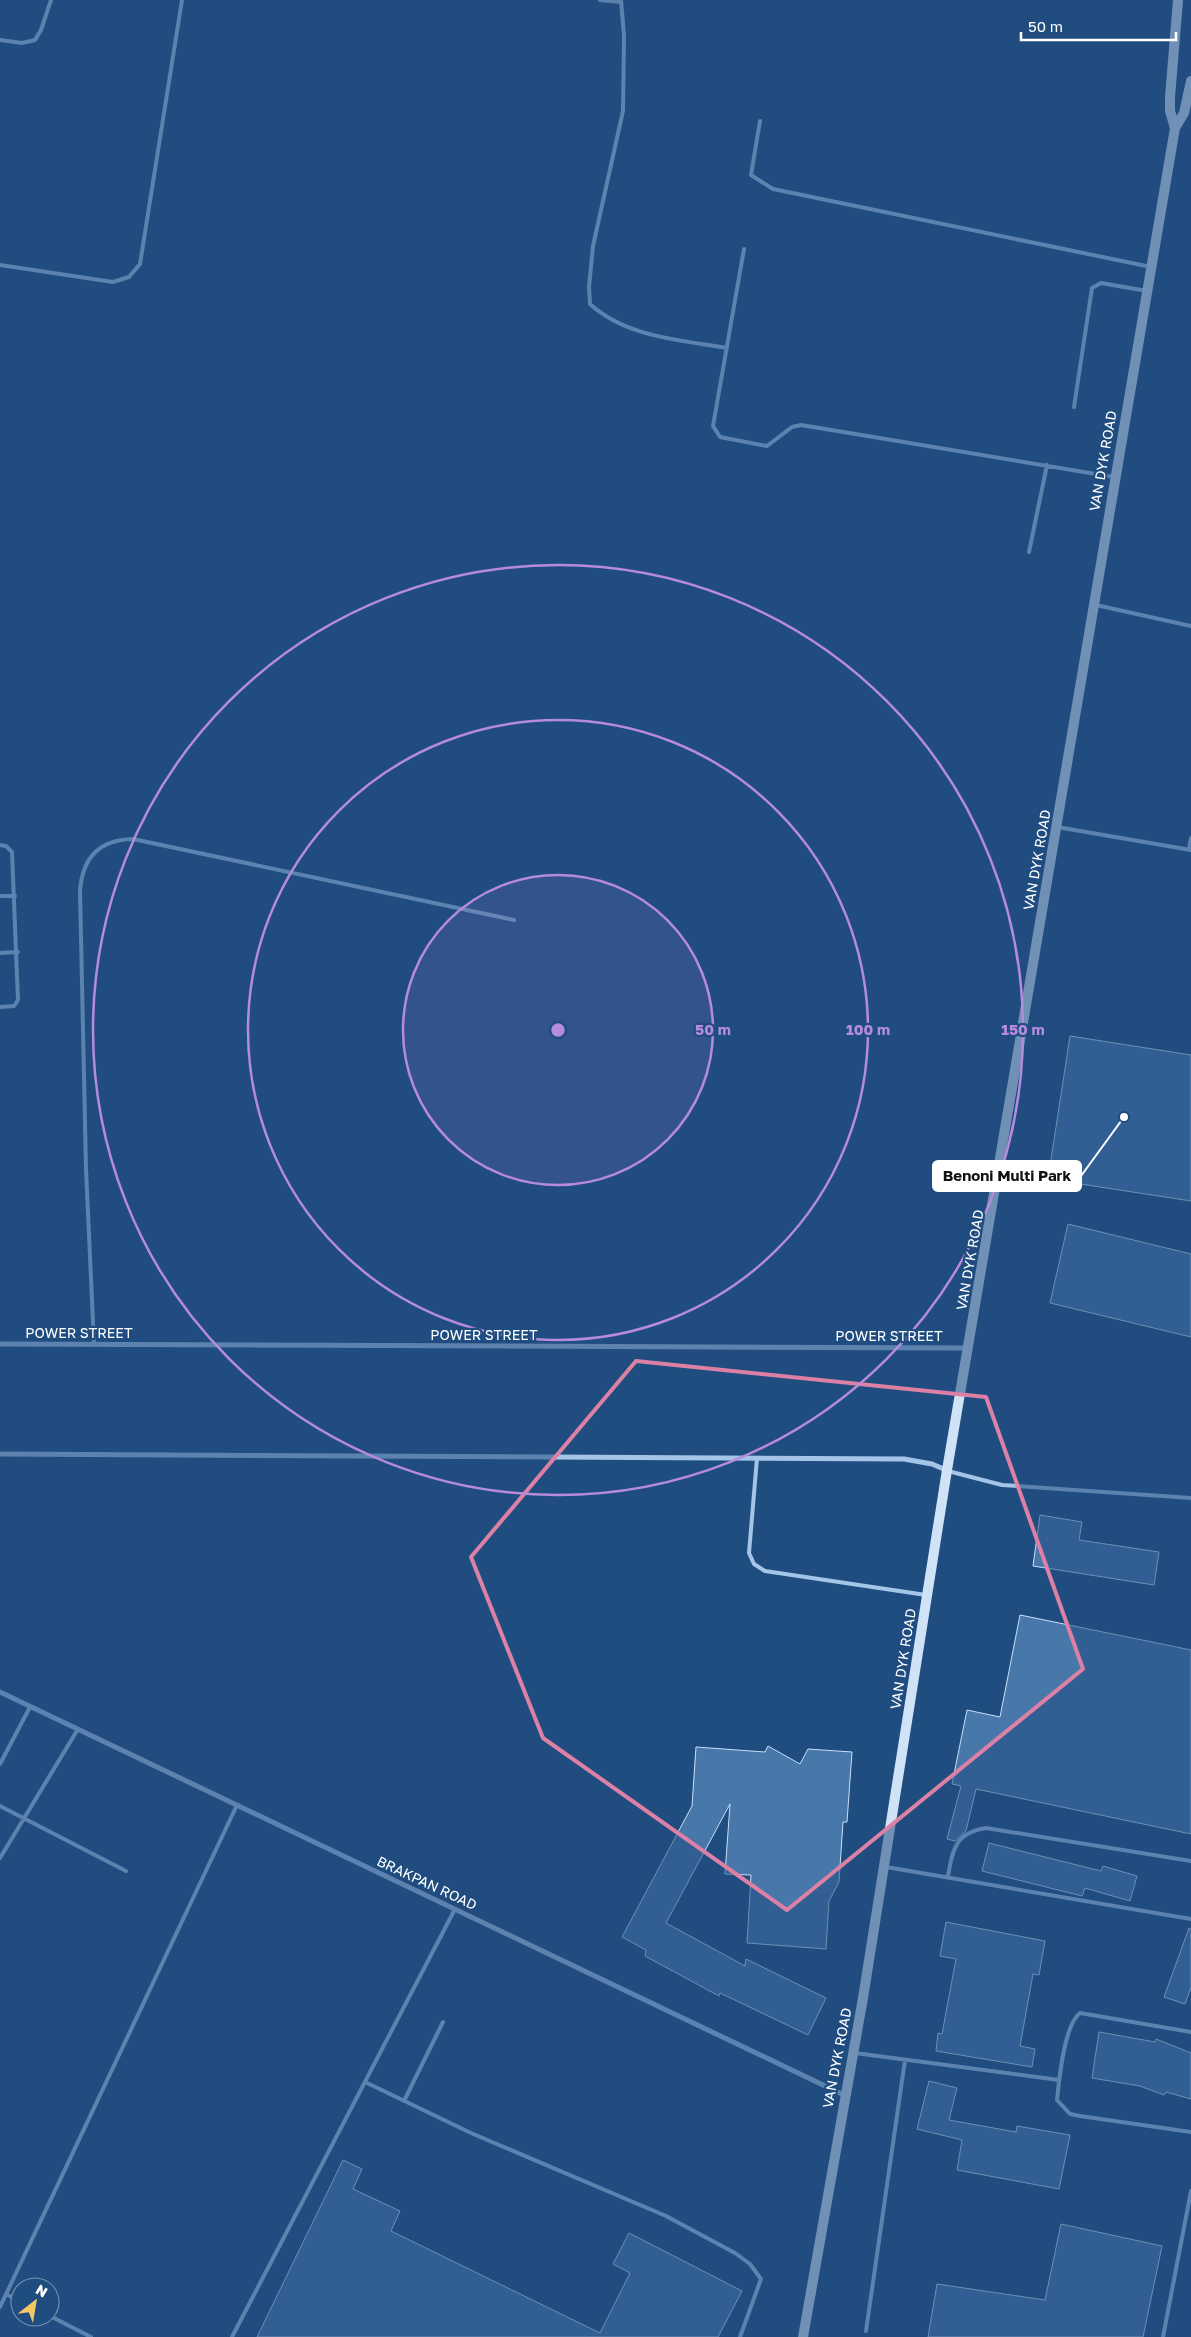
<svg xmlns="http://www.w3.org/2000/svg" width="1191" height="2337" font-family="'Golos Text',sans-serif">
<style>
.building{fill:#4877aa;stroke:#c9dff6}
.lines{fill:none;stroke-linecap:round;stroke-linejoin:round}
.service{stroke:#a5c5e8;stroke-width:4}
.minor{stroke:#a5c5e8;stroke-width:5}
.secondary{stroke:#d0e2f6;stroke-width:10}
.marked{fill:none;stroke:#dd80a5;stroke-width:4;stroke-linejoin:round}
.ring{fill:none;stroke:#b68bdc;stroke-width:2.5}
.labels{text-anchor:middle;stroke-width:4.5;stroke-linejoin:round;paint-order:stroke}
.street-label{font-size:14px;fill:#fff;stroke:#204d80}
.centre{fill:#b68bdc;stroke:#204d80;stroke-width:2.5}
.ring-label{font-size:15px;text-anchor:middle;font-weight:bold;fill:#b68bdc;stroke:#204d80;stroke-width:4.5;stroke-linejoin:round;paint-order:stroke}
.leader{fill:none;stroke:#fff;stroke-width:2}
.callout-dot{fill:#fff;stroke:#204d80;stroke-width:2}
.callout{fill:#fff;stroke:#fff;stroke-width:2}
.callout-label{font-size:15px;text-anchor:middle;font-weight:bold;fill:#111}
</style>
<rect width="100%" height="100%" fill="#204d80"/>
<path class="building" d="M1070,1036L1191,1055V1201L1048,1179Z
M1068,1224L1191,1254V1337L1050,1303Z
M1040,1515L1082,1522L1079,1540L1159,1552L1154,1585L1033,1566Z
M1020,1615L1191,1650V1834L976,1789L966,1831L955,1841L947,1839L961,1786L952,1784L967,1710L1000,1717Z
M768,1746L800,1764L808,1749L852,1752L847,1822H843L839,1882L829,1901L826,1949L747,1943L751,1875L725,1874L730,1804L666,1923L745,1966L746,1959L826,1998L808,2035L720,1993L719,1996L645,1956L646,1950L622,1937L692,1806L696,1747L765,1752Z
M989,1843L1101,1871L1103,1866L1137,1876L1130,1901L1085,1888L1082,1896L982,1871Z
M946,1922L1045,1941L1039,1975L1033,1974L1020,2046L1035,2049L1032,2067L936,2051L938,2033L942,2034L956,1959L940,1956Z
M1189,1928L1191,1929V1987L1185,2004L1164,1997Z
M1099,2032L1155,2042L1156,2039L1191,2053V2099L1166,2092L1164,2095L1140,2086L1092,2078Z
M929,2081L957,2088L949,2120L1016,2132L1017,2126L1070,2135L1059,2189L957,2170L962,2140L917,2129Z
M343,2160L362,2169L353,2189L400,2211L391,2231L600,2333L630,2273L613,2264L629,2233L742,2291L718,2337H257Z
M1061,2224L1162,2246L1143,2337H928L937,2284L1045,2300Z"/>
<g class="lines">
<path class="service" d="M600,0L621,2
M621,0L624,36L623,111L593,246L589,287L590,304C626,337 680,340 727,348
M0,40L22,43L35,40L41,30L51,0
M760,121L751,175L773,189L1151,267
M744,249L713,426L720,437L767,446L792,427L801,425L1114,477
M0,265L113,282L129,277L140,264L182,0
M1074,407L1092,288L1101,283L1147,291
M1029,552L1047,465
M1096,605L1191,626
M1057,827L1191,850
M0,845L6,846L12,852L18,1000L14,1006L0,1007
M1189,849L1191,838
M0,896H15
M0,953L18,952
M94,1344L86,1169L80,890C83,857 99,840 133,839L514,920
M757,1458L749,1553L754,1564L765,1571L926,1595
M948,1471L1002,1485L1191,1498
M0,1764L30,1707
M0,1806L126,1871
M0,1858L78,1729
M886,1867L1191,1919
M948,1876C953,1849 955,1833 986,1828L1191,1861
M1191,2032L1080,2013C1064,2025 1059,2080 1057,2100L1070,2114L1080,2116L1191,2132
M855,2053L1059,2080
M365,2082L471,2133L666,2216L735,2253L750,2264L761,2279L740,2337
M404,2101L443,2022
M6,2294L20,2301
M0,2307L237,1805
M50,2316L91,2337
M866,2331L905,2060
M232,2337L455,1909
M1163,2337L1191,2191"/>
<path class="minor" d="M0,1344L968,1348
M0,1454L904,1459L932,1464L946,1470
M0,1692L844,2095"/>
<path class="secondary" d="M1175,128L1170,111V97L1178,0
M803,2337L863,1998L947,1470L1175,128L1184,113L1191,81"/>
</g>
<path d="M0 0H1191V2337H0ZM636,1361L986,1397L1083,1669L787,1910L543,1738L471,1557Z" fill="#204d80" fill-opacity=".55" fill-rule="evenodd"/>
<path class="marked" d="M636,1361L986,1397L1083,1669L787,1910L543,1738L471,1557Z"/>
<circle cx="558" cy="1030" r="155" fill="#b68bdc" fill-opacity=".12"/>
<g class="ring">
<circle cx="558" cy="1030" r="155"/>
<circle cx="558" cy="1030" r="310"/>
<circle cx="558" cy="1030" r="465"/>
</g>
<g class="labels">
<g class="street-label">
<text transform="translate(1103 461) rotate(-80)" y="5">VAN DYK ROAD</text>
<text transform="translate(1037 860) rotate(-80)" y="5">VAN DYK ROAD</text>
<text transform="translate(970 1260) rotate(-80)" y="5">VAN DYK ROAD</text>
<text x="79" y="1338">POWER STREET</text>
<text x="484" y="1340">POWER STREET</text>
<text x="889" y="1341">POWER STREET</text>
<text transform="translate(903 1659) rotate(-81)" y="5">VAN DYK ROAD</text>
<text transform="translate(427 1883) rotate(25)" y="5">BRAKPAN ROAD</text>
<text transform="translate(837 2058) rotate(-79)" y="5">VAN DYK ROAD</text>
</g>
</g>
<circle cx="558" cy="1030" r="8" class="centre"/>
<g class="ring-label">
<text x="713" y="1035">50 m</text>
<text x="868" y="1035">100 m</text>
<text x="1023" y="1035">150 m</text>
</g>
<path class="leader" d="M1124 1117L1081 1176"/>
<circle class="callout-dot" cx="1124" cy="1117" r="5"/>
<rect class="callout" x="933" y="1161" width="148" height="30" rx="5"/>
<g class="callout-label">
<text x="1007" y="1181">Benoni Multi Park</text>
</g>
<g transform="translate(35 2302) rotate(31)"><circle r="24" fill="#204d80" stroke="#7994b3"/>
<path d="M0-4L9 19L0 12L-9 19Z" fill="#f6c865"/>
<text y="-8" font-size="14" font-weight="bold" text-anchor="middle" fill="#ffffff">N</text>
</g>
<path d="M1021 32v8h155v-8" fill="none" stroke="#ffffff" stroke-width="2.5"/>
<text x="1028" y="32" font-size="15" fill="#ffffff" stroke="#204d80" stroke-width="4" paint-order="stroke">50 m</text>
</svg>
